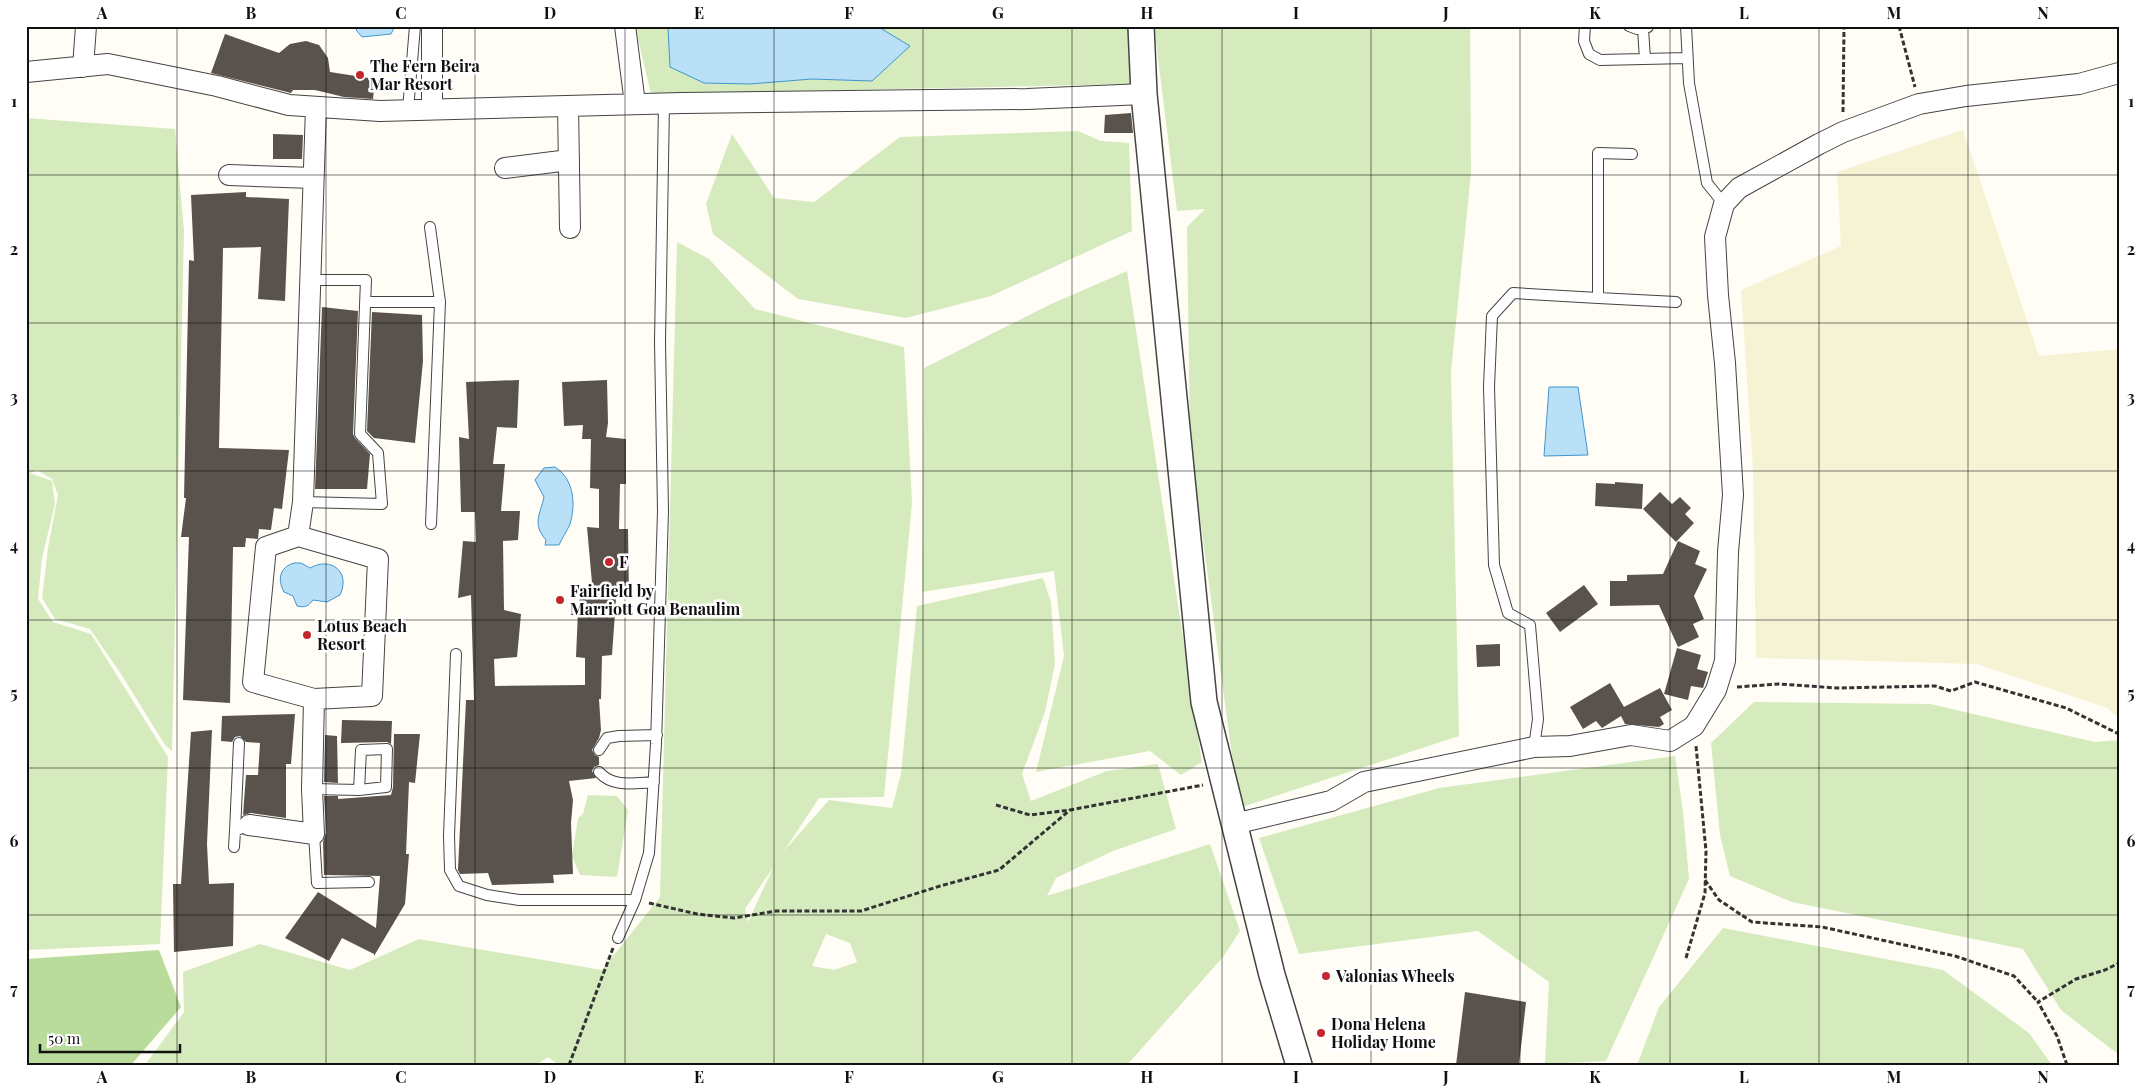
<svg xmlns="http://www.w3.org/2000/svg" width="2145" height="1091" font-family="'Playfair Display',serif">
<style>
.farmland{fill:#f6f3d4}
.green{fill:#d5ebbd;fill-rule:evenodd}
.forest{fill:#b9dc9c}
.water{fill:#b9e0f7;stroke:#3f96cf}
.building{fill:#5a524d}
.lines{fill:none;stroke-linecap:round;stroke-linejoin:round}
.service-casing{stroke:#444;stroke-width:12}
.minor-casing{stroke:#444;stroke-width:22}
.tertiary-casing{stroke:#444;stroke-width:28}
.path{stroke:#333;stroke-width:3;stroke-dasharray:5 2.5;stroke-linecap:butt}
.service{stroke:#fff;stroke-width:10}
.minor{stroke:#fff;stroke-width:20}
.tertiary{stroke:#fff;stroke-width:25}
.grid{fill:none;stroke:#111;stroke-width:1;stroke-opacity:0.55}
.poi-dot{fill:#c4262e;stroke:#fff;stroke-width:2}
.labels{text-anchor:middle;stroke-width:5;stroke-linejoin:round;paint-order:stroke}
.poi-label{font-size:16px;font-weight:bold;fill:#111;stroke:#fff;text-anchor:start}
.neatline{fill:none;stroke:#111;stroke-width:2}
.grid-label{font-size:16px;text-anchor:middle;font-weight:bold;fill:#111}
</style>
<rect width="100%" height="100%" fill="#fffdf5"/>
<path class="farmland" d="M1963,130L2039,356L2119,349V718L2107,708L1977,664L1756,658L1753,470L1741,290L1841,246L1837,172Z"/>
<path class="green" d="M635,26H1131L1134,84L651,94Z
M1154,26H1470L1471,173L1451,372L1459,736L1239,808L1190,443L1187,227L1205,209L1177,211Z
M26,118L175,129L184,231L172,751L165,745L121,674L90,629L55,619L42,598L48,548L58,495L52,479L37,470L26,475Z
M1078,131L1101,141L1129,143L1132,231L991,296L906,318L798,299L713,234L706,204L732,134L774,198L814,202L900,137Z
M677,242L709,259L755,309L904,347L912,503L884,797L819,798L784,851L829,800L892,808L901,774L917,606L1043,578L1051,602L1055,664L1045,712L1022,774L1031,801L1107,771L1158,764L1176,829L1113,851L1056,878L1047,896L1210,844L1240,931L1223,957L1127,1065H559L548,1057L536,1065H145L184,1012L183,972L260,944L350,970L419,939L602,970L660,897ZM772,869V870L748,922L745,909ZM826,934L850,943L857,962L834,970L812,966Z
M1127,271L1202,762L1181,775L1150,751L1036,772L1064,656L1054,571L922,592L924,368L1049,305Z
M30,473L52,481L55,504L42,558L38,599L53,622L91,634L168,757L160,944L26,950V477Z
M1754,702L1930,704L2095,742L2119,740V1055L2061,1010L2023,949L1792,902L1730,876L1720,835L1711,743Z
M1675,756L1683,811L1689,879L1606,1061L1545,1064L1549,982L1478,931L1299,954L1259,838L1439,788Z
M588,795L617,796L628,810L617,877L580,875L572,856L578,818L583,814Z
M1723,928L1943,970L2029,1033L2052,1065H1637L1659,1007Z"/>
<path class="forest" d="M159,950L181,1007L131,1065L26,1063V959Z"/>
<path class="water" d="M359,26H395L391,34L362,37L356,30Z
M670,26H877L910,46L872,81L812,79L750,84L704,83L670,67L668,28Z
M1549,387H1578L1588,455L1544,456Z
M555,467C574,479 576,504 570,524C567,531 562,538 559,545H545L546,540C532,524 540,515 544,497L535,480L544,468Z
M294,563H301L310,568C331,556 351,572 340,595L327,602L313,600C308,606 306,608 297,606L293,596L284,592C277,579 280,567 294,563Z"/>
<path class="building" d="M225,34L279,53L290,44L306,41L319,45L328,58L330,72L375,79L373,99L344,97L315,90H293L291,93L211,73Z
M1131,113L1133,133H1104L1105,115Z
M273,134L303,135L302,159H273Z
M246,192V197L289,199L285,301L258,299L261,247L223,248L219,448L289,450L282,509L274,508L271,530L259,529L258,539L246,538L245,547H233L230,703L183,700L189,537H181L186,498H184L189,260L194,261L191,195Z
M322,307L358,311L353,434L355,438L370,454L367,489H315Z
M372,312L422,315L423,361L415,443L374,438L367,431Z
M519,380L517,428L497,427L493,464H505L501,511H520L518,540L503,541L504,610L521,614L517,657L494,659L495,686L585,685V658L576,657L578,611L580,598L593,594L587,527L599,528V489L590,488L591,439H582L583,425L564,426L562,382L607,380L608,423L606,437L626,439V484H620L619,529H628L629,597L616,599L612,655L602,656L601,699H599L601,730L599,738L592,750L595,755L599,757V765L594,767L592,771L596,778L569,781L573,800L571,823L573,874L553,875L554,883L492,885L488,873L460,874L458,870L466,700H474L471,595L458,598L463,541L476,542L475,512H461L459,437L469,439L466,382Z
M1615,482L1643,484L1642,509L1595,506L1596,483L1615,484Z
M1660,492L1672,504L1680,497L1691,508L1685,514L1694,523L1676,542L1643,509Z
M1678,541L1700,551L1695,564L1707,569L1694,596L1704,619L1693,624L1699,637L1678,647L1659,605L1610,606V581H1627V575L1663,574Z
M1584,585L1598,604L1560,632L1546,613Z
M1500,644V666L1477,667L1476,645Z
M1677,648L1701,655L1697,669L1708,672L1703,688L1691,686L1688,700L1664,694Z
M1610,683L1624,707L1660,688L1672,710L1660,717L1664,724L1659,727L1625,724L1621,716L1602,728L1596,721L1583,729L1570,707Z
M295,714L291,764H286V818L251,813L243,815L246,775H258L260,743L246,742L240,736L235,737L232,742L221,741L222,716Z
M342,720L392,721L391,744L387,742L341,743Z
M212,730L207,844L209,884L234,883L233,946L174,952L173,884H181L191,732Z
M394,734H420L415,783L409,782L406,854H409L405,904L374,956V954L342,938L329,961L285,938L318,892L376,928L380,876L324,875L323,842L326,833L324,796H338V799L391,795L393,787Z
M325,735L337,736L338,783L324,782Z
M1465,992L1526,1002L1519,1065H1456Z"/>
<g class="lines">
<defs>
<path id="service" d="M1585,26L1584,41L1589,54L1600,60L1687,58
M1629,26L1637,29L1648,27
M1686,26L1689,83L1707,183L1724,204
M1643,29L1645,59
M408,110L415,26
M430,227L440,302
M1598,298L1676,302
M366,302H440L431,524
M303,502L382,504L378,453L360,434L366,280H311
M456,654L449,836L450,870L459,886L487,895L519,900H635
M239,743L235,831L249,825
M1534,747L1538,719L1530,625L1508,613L1494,565L1489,387L1492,316L1513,293L1598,298V153L1632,154
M599,750L607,738L619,736L657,735
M599,772C613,788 634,783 654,782
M312,789L359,790L386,787L387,749L361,750L359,790
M314,834L317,883L369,882
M234,847L235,831
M618,938L635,900L649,853L656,744L663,511L660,342L664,103"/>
<path id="minor" d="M625,26L635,104
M83,67L86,26
M26,72L108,64L217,86L289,105L380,111L682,103L1027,99L1144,94
M568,106L570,228
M432,109V26
M505,168L569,160
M229,175L313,178
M298,536L378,559L372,696L314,699L253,682L266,547L298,536L303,502L316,107
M1234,824L1331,801L1364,782L1534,747L1570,746L1631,735L1670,741L1694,726L1716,690L1725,661L1728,552L1733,495L1725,363L1718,295L1715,237L1724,204L1739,188L1819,144L1843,132L1919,104L1966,96L2079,84L2119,73
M249,825L314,834L312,789L314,699"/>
<path id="tertiary" d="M1141,26L1144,94L1204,702L1272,975L1299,1065"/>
</defs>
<use href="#service" class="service-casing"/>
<use href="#minor" class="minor-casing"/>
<use href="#tertiary" class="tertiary-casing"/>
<path class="path" d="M1899,26L1915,87
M1843,112L1844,26
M1737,687L1779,684L1837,688L1935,686L1951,691L1975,682L2066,708L2119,734
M996,805L1030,815L1070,810L1203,785
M1705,880L1719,900L1752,922L1822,927L1955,956L2014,976L2038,1002
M649,903L697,914L734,918L776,911H861L940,886L999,870L1070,810
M1686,958L1705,893L1706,851L1696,746
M569,1065L613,948
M2067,1065L2057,1036L2038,1002L2076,979L2105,970L2119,963"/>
<use href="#service" class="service"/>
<use href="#minor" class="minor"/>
<use href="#tertiary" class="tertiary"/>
</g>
<path class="grid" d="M177,26V1065M326,26V1065M475,26V1065M625,26V1065M774,26V1065M923,26V1065M1072,26V1065M1222,26V1065M1371,26V1065M1520,26V1065M1670,26V1065M1819,26V1065M1968,26V1065M26,175H2119M26,323H2119M26,471H2119M26,620H2119M26,768H2119M26,915H2119"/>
<g class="poi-dot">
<circle cx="360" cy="75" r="5"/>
<circle cx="609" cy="562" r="5"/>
<circle cx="560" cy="600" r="5"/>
<circle cx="307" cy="635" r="5"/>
<circle cx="1326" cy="976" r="5"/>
<circle cx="1321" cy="1033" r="5"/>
</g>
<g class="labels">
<g class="poi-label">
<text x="370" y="72">The Fern Beira<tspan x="370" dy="18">Mar Resort</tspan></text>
<text x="619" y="568">F</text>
<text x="570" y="597">Fairfield by<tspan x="570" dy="18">Marriott Goa Benaulim</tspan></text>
<text x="317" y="632">Lotus Beach<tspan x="317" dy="18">Resort</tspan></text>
<text x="1336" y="982">Valonias Wheels</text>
<text x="1331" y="1030">Dona Helena<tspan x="1331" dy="18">Holiday Home</tspan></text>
</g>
</g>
<rect width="2145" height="1091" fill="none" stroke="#ffffff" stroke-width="55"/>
<path d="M40 1044v8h140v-8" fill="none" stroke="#111111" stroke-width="2.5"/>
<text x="48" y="1044" font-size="15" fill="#111111" stroke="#ffffff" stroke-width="4" paint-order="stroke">50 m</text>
<rect x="28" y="28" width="2090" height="1036" class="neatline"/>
<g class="grid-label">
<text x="102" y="19">A</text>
<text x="251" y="19">B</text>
<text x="401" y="19">C</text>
<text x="550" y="19">D</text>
<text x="699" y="19">E</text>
<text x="849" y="19">F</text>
<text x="998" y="19">G</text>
<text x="1147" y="19">H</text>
<text x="1296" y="19">I</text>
<text x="1446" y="19">J</text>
<text x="1595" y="19">K</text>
<text x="1744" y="19">L</text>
<text x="1894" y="19">M</text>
<text x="2043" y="19">N</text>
<text x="14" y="107">1</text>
<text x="2131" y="107">1</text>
<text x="14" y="255">2</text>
<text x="2131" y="255">2</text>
<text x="14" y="403">3</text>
<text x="2131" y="403">3</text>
<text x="14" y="551">4</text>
<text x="2131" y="551">4</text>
<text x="14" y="699">5</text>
<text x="2131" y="699">5</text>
<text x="14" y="847">6</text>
<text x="2131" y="847">6</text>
<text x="14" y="995">7</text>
<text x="2131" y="995">7</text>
<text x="102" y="1083">A</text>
<text x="251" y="1083">B</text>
<text x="401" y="1083">C</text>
<text x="550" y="1083">D</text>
<text x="699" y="1083">E</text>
<text x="849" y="1083">F</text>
<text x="998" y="1083">G</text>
<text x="1147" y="1083">H</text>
<text x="1296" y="1083">I</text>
<text x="1446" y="1083">J</text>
<text x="1595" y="1083">K</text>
<text x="1744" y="1083">L</text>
<text x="1894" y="1083">M</text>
<text x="2043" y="1083">N</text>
</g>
</svg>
